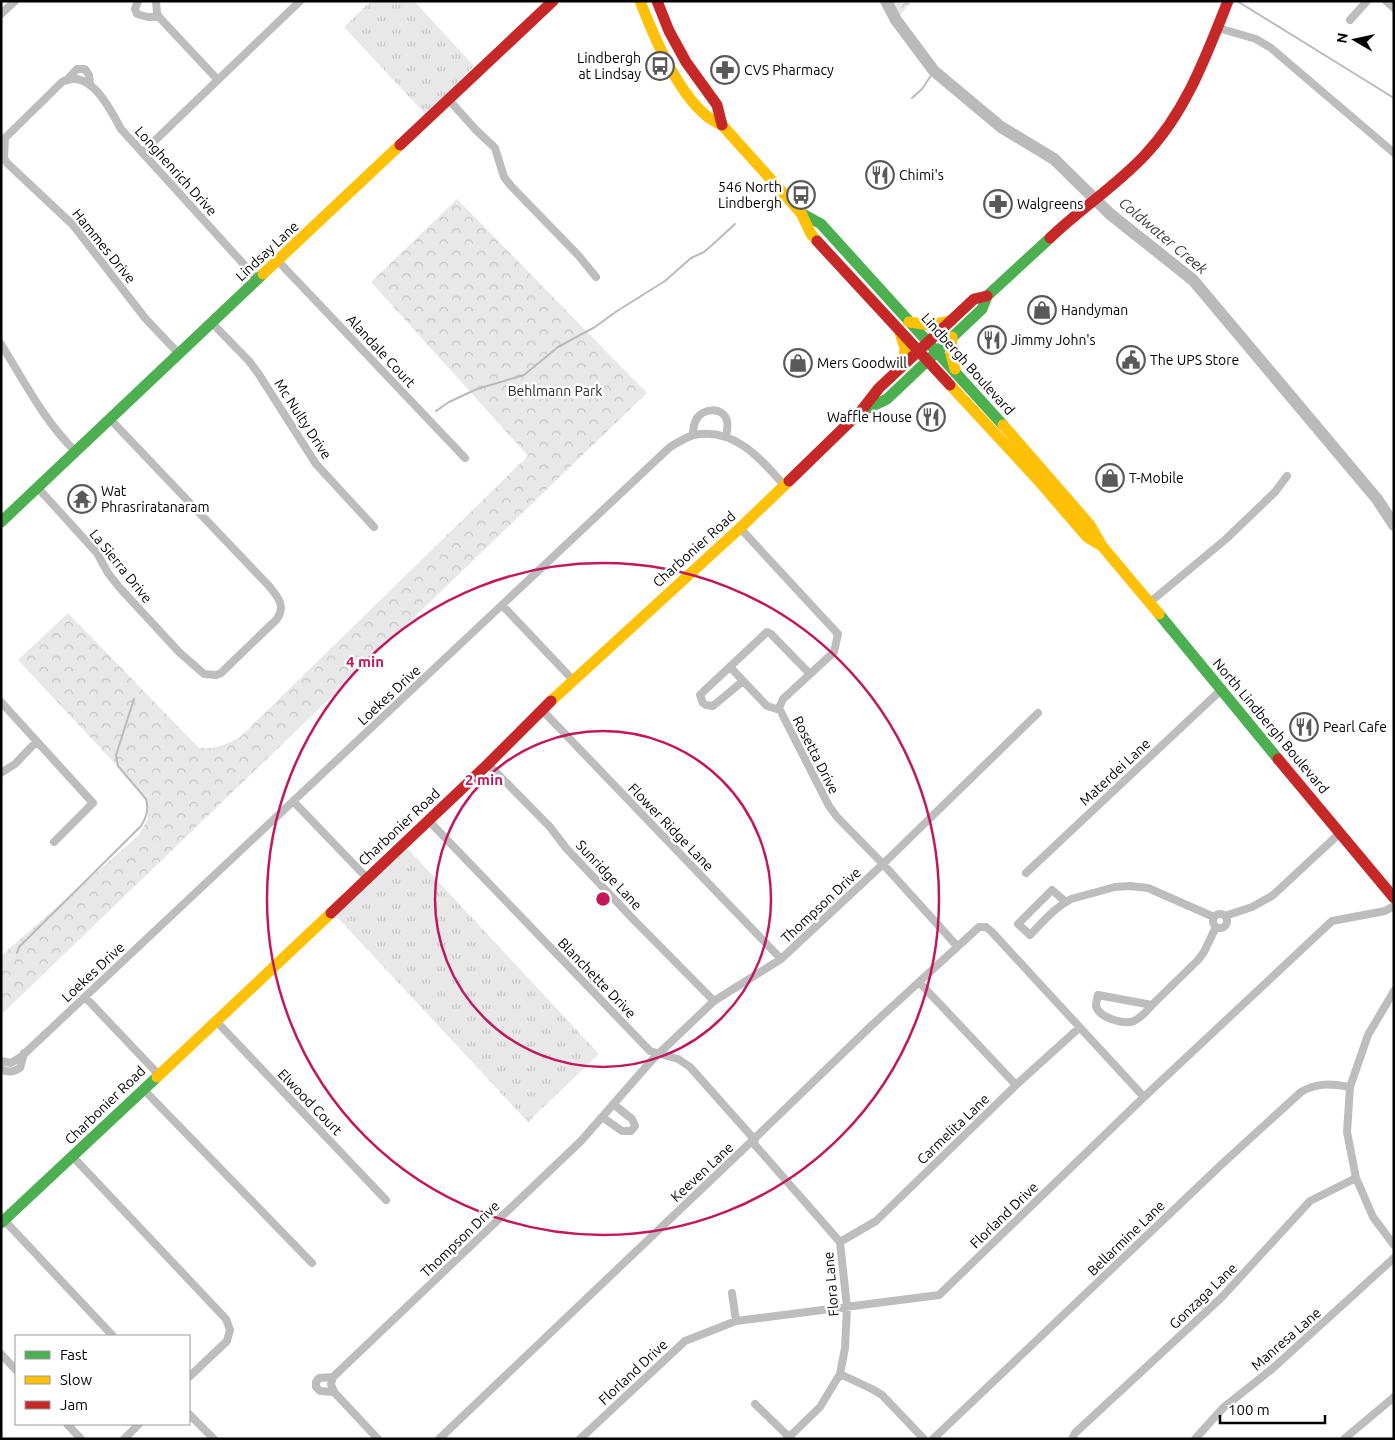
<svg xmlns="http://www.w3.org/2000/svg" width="1395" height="1440" font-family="Ubuntu,sans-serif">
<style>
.grass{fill:url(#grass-tufts)}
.park{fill:url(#park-crowns)}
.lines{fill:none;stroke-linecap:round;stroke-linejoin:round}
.stream{stroke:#bababa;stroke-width:2}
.river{stroke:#bababa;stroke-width:12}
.street{stroke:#bdbdbd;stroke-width:8}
.fast{stroke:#4caf50;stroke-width:11}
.slow{stroke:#ffc107;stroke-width:11}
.jam{stroke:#c62828;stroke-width:11}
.ring{fill:none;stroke:#c2185b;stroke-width:2.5}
.labels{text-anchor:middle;stroke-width:5;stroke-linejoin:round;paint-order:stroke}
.poi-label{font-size:14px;fill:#000;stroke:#fff;text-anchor:start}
.street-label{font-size:14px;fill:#000;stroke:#fff}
.park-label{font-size:14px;fill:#2c2c2c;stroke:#fff}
.water-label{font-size:15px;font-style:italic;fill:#3d3d3d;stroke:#fff}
.centre{fill:#c2185b;stroke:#fff;stroke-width:2.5}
.ring-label{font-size:15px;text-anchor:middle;font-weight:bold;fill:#c2185b;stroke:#fff;stroke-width:5;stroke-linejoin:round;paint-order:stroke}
</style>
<defs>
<pattern id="grass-tufts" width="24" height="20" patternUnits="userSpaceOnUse" patternTransform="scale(1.25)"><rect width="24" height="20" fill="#e8e8e8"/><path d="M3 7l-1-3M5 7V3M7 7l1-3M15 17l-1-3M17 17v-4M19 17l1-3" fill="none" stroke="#c5c5c5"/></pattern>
<pattern id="park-crowns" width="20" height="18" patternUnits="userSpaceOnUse" patternTransform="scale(1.25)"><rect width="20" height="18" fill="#e8e8e8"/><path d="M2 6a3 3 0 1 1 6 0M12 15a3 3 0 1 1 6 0" fill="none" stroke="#c5c5c5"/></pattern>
</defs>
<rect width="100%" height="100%" fill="#fff"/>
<path class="grass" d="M371,1H414L474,66L426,115L344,27Z
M408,849L599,1054L528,1122L336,916Z"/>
<path class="park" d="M886,1H912L896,20Z
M457,199L647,393L3,1013L1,1011V956L139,835L148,819L147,798L18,660L68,613L199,748C215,749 226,745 240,737L528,456L371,282Z"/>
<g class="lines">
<path class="stream" d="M1237,1L1394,98
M912,98L922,89L934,71
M436,411L449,402L477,389L524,375L558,347L595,327L617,311L665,281L691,258L704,252L711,246L735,224
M17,953L19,947L141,826C147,817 149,809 146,799L118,766L116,755L134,699"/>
<path class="river" d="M886,1L896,20L934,71L1001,127L1054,159L1110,214L1193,280L1377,499L1394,525"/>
<path class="street" d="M138,1L135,9L137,14L148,17H159
M156,1L157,13L159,17L217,79
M1386,1L1394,8
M1,14L15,1
M1350,20L1367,1
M1218,28L1256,39L1271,48L1394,153
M68,79L77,69H85L89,75L90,85
M449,100L476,130L495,148L504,177L511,186L578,255L596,277
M143,152L300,1
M278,261L465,458
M212,323L249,361L258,373L316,464L374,527
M1,344C24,381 44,421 76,452
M179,354L145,318L73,225L7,163L4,158L5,138L62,82C90,67 110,109 121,129L258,280
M693,435C693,431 694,424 696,420C702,408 723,406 727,421C728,425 727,432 726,437
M38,488L97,553L108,573L119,587L179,652L204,674L216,675L221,673L277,619C286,606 278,597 269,586L110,419
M740,528L838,634L834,652L783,699L779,708L829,806L837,817L883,864L957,946
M1149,603L1226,539L1275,492L1287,476
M502,605L573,680
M730,667L767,706L780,710
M743,681L713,706L706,705L703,703L700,695L704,691L767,632L771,634L810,674
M1,702L93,803L54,842
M543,711L781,959
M488,764L550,827L566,848L633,919L714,1001
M1,773L15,764L36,742
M293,801L367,878
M428,820L650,1051L678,1059L690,1067L754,1139L755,1145L840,1242L847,1307L845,1348L840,1374L820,1407L787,1439
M1026,873L1221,690
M1066,902L1052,890L1018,924L1030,935C1043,922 1054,908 1071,899L1115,887L1130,886L1148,888L1214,917
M1213 921a7 7 0 1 1 14 0a7 7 0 1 1-14 0Z
M1225,916L1252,907L1272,896L1340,833
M919,982L1016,1085
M1394,991L1368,1035L1350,1087L1347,1132L1356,1178L1373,1217L1394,1245
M85,997L159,1075
M1152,1005C1147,1011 1142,1017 1134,1021C1125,1025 1099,1018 1096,1006C1096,1003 1097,999 1098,995L1152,1005L1198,960L1204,952L1216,927
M216,1021L386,1200
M1,1061L11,1063L22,1056L670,447C677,443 686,437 694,435C734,427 760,458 784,485
M1,1069C8,1073 14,1072 20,1068L24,1053
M144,1090L312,1263
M602,1117L622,1131H631L635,1126L632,1119L613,1104
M73,1157L226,1319L230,1330L227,1341L189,1377
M4,1220L113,1336
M840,1242L876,1221L1016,1085L1079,1028
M732,1293L736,1321
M1,1354L16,1370
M840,1374L872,1389L882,1395L924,1439
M333,1377L319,1378L316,1382V1387L320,1391L334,1392
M755,1404L789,1437
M189,1414L214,1439
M67,1424L81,1439
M124,1439L139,1424
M378,1439L334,1392L331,1384L333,1377L581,1141L652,1060L714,1001L781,959L883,864L1038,713
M439,1439L754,1139L871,1026L979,927H986L991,931L1144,1097
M580,1439L685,1341L736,1321L939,1295L1144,1097L1332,921L1385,911L1394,906
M933,1439L1222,1164L1301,1092C1318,1082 1332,1084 1350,1087
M1072,1439L1075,1433L1222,1297L1310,1201L1356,1178
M1195,1439L1223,1408L1272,1369L1394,1258
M1344,1439L1394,1397"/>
<path class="fast" d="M801,213L821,224L1003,425
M864,410L887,399L982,309L987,296L1050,238
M1,522L263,274
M1159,614L1278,759
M1,1223L157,1077"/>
<path class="slow" d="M640,1C654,37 684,111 722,125L801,213L811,234L817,241
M263,274L400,145
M909,322L930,325L951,321
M900,333L905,348L903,366
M952,337L951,354L955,369
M950,385L1037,479L1087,537L1102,546
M1003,425L1090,525L1102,546L1159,614
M551,701L740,528L789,481
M157,1077L331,913"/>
<path class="jam" d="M657,1L669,31L686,62L717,105L722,125
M400,145L553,1
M1050,238C1080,209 1116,186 1145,155C1186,112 1206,56 1228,1
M817,241L950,385
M789,481L861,411L879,388L974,299L987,296
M1278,759L1394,898
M331,913L488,764L551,701"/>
</g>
<g class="ring">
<circle cx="603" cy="899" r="168"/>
<circle cx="603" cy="899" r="336"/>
</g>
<defs>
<symbol id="bus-ring" viewBox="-11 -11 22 22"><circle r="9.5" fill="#fff" stroke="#595959" stroke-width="1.5"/><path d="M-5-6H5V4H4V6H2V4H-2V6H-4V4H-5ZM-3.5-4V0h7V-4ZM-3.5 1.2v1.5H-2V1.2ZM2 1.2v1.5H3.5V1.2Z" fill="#595959"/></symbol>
<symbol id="pharmacy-ring" viewBox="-11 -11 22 22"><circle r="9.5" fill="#fff" stroke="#595959" stroke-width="1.5"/><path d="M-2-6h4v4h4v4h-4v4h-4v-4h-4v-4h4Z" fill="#595959"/></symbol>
<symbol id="restaurant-ring" viewBox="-11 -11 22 22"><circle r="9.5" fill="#fff" stroke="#595959" stroke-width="1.5"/><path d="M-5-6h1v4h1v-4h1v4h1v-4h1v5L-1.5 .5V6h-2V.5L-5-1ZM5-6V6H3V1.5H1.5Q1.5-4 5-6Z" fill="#595959"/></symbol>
<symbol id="shop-ring" viewBox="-11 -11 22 22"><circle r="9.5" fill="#fff" stroke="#595959" stroke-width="1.5"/><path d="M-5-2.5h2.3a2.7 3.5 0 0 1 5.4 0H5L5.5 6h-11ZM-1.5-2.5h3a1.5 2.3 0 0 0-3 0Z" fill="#595959"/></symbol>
<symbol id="civic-ring" viewBox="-11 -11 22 22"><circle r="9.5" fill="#fff" stroke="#595959" stroke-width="1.5"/><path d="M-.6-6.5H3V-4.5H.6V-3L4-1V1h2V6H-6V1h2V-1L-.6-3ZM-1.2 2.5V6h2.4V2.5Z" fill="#595959"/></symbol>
<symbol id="temple-ring" viewBox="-11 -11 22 22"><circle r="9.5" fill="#fff" stroke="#595959" stroke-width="1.5"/><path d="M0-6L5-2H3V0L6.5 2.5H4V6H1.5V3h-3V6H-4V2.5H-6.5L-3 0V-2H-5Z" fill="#595959"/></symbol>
</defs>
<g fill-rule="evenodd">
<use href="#bus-ring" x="644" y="50" width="32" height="32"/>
<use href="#pharmacy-ring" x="709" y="54" width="32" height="32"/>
<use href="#restaurant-ring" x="864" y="159" width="32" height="32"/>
<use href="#bus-ring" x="785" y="179" width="32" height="32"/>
<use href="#pharmacy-ring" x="982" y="188" width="32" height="32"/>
<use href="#shop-ring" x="1026" y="294" width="32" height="32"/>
<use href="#restaurant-ring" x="976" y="324" width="32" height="32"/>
<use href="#civic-ring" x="1115" y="344" width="32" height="32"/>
<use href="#shop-ring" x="782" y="347" width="32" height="32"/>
<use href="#restaurant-ring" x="915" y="401" width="32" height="32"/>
<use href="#shop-ring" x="1094" y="462" width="32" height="32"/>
<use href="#temple-ring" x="66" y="483" width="32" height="32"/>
<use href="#restaurant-ring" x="1288" y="711" width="32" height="32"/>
</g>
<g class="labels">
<g class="poi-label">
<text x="641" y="63" text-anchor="end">Lindbergh<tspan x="641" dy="16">at Lindsay</tspan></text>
<text x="744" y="75">CVS Pharmacy</text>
<text x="899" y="180">Chimi's</text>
<text x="782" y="192" text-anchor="end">546 North<tspan x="782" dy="16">Lindbergh</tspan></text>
<text x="1017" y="209">Walgreens</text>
<text x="1061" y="315">Handyman</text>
<text x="1011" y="345">Jimmy John's</text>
<text x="1150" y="365">The UPS Store</text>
<text x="817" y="368">Mers Goodwill</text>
<text x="912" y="422" text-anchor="end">Waffle House</text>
<text x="1129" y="483">T-Mobile</text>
<text x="101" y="496">Wat<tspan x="101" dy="16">Phrasriratanaram</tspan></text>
<text x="1323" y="732">Pearl Cafe</text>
</g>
<g class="street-label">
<text transform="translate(176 171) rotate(48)" y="5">Longhenrich Drive</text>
<text transform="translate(104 246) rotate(51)" y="5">Hammes Drive</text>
<text transform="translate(267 251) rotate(-43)" y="5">Lindsay Lane</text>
<text transform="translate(381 351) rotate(47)" y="5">Alandale Court</text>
<text transform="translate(968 364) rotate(48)" y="5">Lindbergh Boulevard</text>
<text transform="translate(303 419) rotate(57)" y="5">Mc Nulty Drive</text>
<text transform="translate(694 549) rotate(-42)" y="5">Charbonier Road</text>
<text transform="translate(121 566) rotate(51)" y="5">La Sierra Drive</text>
<text transform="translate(389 695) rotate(-43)" y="5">Loekes Drive</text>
<text transform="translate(1271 726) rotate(50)" y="5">North Lindbergh Boulevard</text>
<text transform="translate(816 755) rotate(63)" y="5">Rosetta Drive</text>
<text transform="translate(1115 772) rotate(-43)" y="5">Materdei Lane</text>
<text transform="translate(399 827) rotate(-43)" y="5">Charbonier Road</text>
<text transform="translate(671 827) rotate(46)" y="5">Flower Ridge Lane</text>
<text transform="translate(609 875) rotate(47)" y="5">Sunridge Lane</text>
<text transform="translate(821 905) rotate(-43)" y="5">Thompson Drive</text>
<text transform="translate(93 972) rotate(-43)" y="5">Loekes Drive</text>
<text transform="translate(597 978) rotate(46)" y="5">Blanchette Drive</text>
<text transform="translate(310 1102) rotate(46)" y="5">Elwood Court</text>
<text transform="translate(105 1105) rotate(-44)" y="5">Charbonier Road</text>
<text transform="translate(953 1129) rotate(-44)" y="5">Carmelita Lane</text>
<text transform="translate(702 1172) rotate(-43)" y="5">Keeven Lane</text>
<text transform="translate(1004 1215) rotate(-44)" y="5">Florland Drive</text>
<text transform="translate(1126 1238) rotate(-44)" y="5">Bellarmine Lane</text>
<text transform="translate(460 1239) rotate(-44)" y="5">Thompson Drive</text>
<text transform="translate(831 1284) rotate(-95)" y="5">Flora Lane</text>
<text transform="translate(1203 1296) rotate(-44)" y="5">Gonzaga Lane</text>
<text transform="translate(1286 1339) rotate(-41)" y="5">Manresa Lane</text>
<text transform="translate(633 1372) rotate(-43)" y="5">Florland Drive</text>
</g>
<g class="park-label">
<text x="555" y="396">Behlmann Park</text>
</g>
<g class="water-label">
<text transform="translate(1163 236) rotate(40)" y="5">Coldwater Creek</text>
</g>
</g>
<circle cx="603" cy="899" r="8" class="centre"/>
<g class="ring-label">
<text x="365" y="667">4 min</text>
<text x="484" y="785">2 min</text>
</g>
<rect width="1395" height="1440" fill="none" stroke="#000000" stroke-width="5"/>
<rect x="15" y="1335" width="175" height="90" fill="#ffffff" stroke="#999999"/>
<rect x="25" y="1351" width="25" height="8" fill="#4caf50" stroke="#999999"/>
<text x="60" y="1360" font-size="15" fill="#000000">Fast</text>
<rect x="25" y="1376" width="25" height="8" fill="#ffc107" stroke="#999999"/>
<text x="60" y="1385" font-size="15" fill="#000000">Slow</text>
<rect x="25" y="1401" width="25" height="8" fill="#c62828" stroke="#999999"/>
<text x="60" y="1410" font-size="15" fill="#000000">Jam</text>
<g transform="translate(1355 40) rotate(279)" stroke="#ffffff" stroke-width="4" paint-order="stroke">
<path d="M0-4L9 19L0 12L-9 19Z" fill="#000000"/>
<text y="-8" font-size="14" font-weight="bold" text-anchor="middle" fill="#000000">N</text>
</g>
<path d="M1220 1415v8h105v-8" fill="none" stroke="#000000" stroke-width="2.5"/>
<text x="1228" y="1415" font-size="15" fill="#000000" stroke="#ffffff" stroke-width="4" paint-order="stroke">100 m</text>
</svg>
